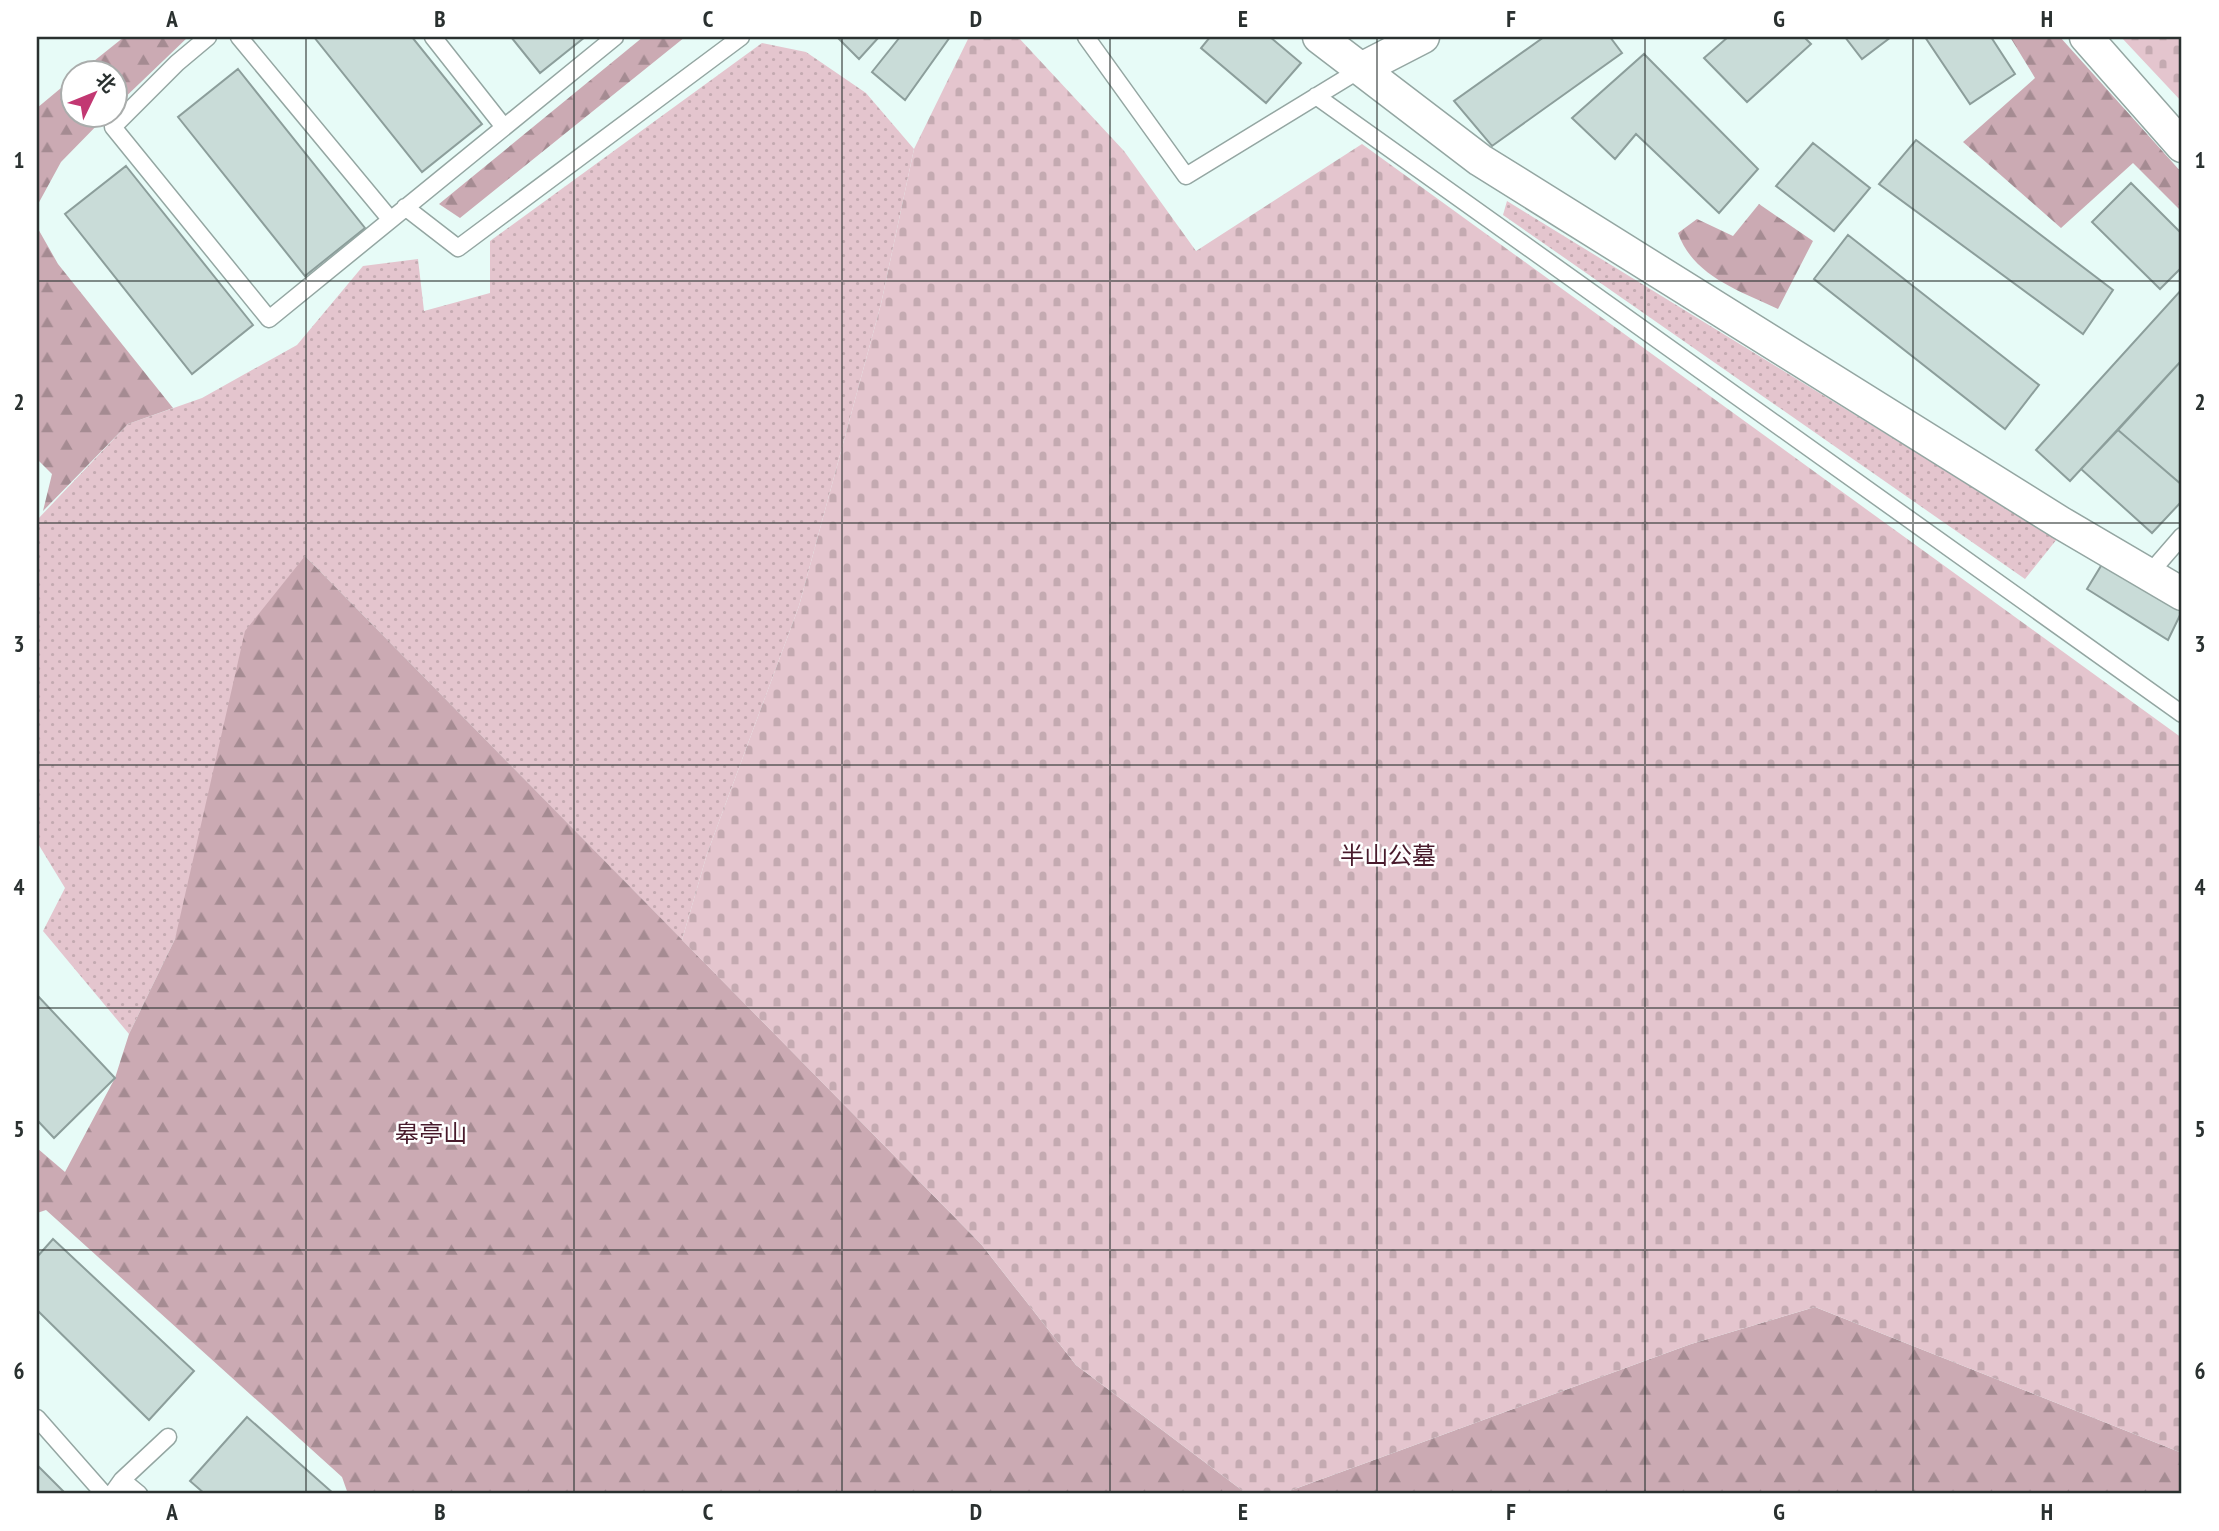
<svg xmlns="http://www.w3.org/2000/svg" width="2219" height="1531" font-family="'PT Sans Narrow','Noto Sans SC',sans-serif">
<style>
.grass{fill:url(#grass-dots)}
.forest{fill:url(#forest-firs)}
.cemetery{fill:url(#cemetery-stones)}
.building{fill:#c9dcd8;stroke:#8c9e9b;stroke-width:2}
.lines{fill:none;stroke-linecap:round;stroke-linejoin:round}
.service-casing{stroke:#94a6a2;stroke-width:19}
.minor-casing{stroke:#94a6a2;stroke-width:35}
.service{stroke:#fff;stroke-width:16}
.minor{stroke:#fff;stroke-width:32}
.grid{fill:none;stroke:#2a3130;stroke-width:2;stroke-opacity:0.55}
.labels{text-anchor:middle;stroke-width:5;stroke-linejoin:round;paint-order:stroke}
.park-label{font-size:24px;fill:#481b2c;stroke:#fff}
.neatline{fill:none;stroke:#2a3130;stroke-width:2.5}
.grid-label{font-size:23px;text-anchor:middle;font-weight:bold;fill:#2a3130}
</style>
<defs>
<pattern id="grass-dots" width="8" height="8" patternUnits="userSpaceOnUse" patternTransform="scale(1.75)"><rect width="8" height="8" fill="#e4c5ce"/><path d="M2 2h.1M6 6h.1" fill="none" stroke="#c4aab1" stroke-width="1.8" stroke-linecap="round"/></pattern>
<pattern id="forest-firs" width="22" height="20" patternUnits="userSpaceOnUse" patternTransform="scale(1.75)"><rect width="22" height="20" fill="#cbaab3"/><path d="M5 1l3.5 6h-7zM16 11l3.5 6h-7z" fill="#a58b92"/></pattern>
<pattern id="cemetery-stones" width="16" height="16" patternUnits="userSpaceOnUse" patternTransform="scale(1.75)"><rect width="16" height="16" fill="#e4c5ce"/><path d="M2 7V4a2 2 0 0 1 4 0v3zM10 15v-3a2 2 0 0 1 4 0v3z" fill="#c4aab1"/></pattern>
</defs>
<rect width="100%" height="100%" fill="#e7fbf7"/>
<path class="grass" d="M762,43L806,52L866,93L914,149L881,304L799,606L707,854L682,940L305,556L175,939L129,1034L43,931L65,888L37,842V520L128,424L202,398L297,345L363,266L418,259L424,311L490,293V241Z
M1507,201L2057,539L2025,579L1503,215Z"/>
<path class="forest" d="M124,37H188L116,106V74L79,73Z
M643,37H685L460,218L439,204Z
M2010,37H2060L2182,173V212L2133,163L2061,228L1963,142L2035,78Z
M73,78L74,116H106L61,162L37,206V108Z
M1759,204L1813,241L1778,309C1740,291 1693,276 1678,233L1697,219L1733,236Z
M37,227L58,264L173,408L128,424L43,511L52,474L37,459Z
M305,556L981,1244L1076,1365L1247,1494H348L342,1477L46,1210L37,1213V1148L65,1172L115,1078L129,1034L175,939L245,631Z
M1815,1307L2182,1453V1494H1281L1691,1344Z"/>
<path class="cemetery" d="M969,37H1018L1124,151L1196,251L1362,144L2182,738V1453L1815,1307L1691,1344L1281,1494H1247L1076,1365L981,1244L682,940L707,854L799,606L881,304L914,149Z
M2121,37H2182V102Z"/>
<path class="building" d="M314,37H412L482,124L422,172Z
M511,37H585L540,73Z
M837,37H879L859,59Z
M900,37H950L905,100L872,72Z
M1210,37H1270L1301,63L1266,103L1201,48Z
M1544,37H1610L1622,53L1492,146L1454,101Z
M1728,37H1804L1811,44L1747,102L1704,58Z
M1845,37H1891L1862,59Z
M1925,37H1991L2015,74L1970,104Z
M1644,54L1758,169L1719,213L1636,134L1615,159L1572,118Z
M238,69L365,228L305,276L178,117Z
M1916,140L2113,290L2083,334L1879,184Z
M1813,143L1870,188L1834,231L1776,186Z
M126,166L253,325L192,374L65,214Z
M2131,183L2182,234V267L2160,289L2092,222Z
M1848,235L2039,385L2005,429L1814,279Z
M2182,289V360L2070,481L2036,450Z
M2182,360V485L2118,430Z
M2118,430L2182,485V501L2152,533L2081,469Z
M2104,561L2182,611L2168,640L2087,589Z
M37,995L115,1078L54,1138L37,1120Z
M53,1239L194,1371L149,1420L37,1310V1257Z
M247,1417L334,1494H205L190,1481Z
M37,1465L66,1494H37Z"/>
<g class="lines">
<defs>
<path id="service" d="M208,37L177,63L113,127L269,319L615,37
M239,37L390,219
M433,37L504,127
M1086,37L1186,176L1361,69
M1316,96L2182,714
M405,207L458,248L741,37
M2149,574L2182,536
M37,1418L104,1494
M122,1480L139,1494
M112,1494L122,1480L168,1437"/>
<path id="minor" d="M1319,37L1480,160L2061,523L2182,594
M2086,37L2182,146
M1361,69L1423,37"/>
</defs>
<use href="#service" class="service-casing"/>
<use href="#minor" class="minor-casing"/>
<use href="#service" class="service"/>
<use href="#minor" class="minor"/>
</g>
<path class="grid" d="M306,37V1494M574,37V1494M842,37V1494M1110,37V1494M1377,37V1494M1645,37V1494M1913,37V1494M37,281H2182M37,523H2182M37,765H2182M37,1008H2182M37,1250H2182"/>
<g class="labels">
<g class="park-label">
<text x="1388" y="864">半山公墓</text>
<text x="431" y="1142">皋亭山</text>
</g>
</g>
<rect width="2219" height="1531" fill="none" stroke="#ffffff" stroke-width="77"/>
<g transform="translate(94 94) rotate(47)"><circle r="33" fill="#ffffff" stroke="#aaadac" stroke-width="2"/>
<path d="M0-5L12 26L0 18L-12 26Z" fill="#c23872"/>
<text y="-10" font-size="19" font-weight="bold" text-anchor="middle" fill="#2a3130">北</text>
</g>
<rect x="38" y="38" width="2142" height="1454" class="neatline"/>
<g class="grid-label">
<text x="172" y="27">A</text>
<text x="440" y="27">B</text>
<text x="708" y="27">C</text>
<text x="976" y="27">D</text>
<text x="1243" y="27">E</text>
<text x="1511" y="27">F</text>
<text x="1779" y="27">G</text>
<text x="2047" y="27">H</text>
<text x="19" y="168">1</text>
<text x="2200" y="168">1</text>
<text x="19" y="410">2</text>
<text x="2200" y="410">2</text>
<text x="19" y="652">3</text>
<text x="2200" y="652">3</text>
<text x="19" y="895">4</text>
<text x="2200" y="895">4</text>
<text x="19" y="1137">5</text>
<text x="2200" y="1137">5</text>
<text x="19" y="1379">6</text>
<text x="2200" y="1379">6</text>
<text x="172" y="1520">A</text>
<text x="440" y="1520">B</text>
<text x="708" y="1520">C</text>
<text x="976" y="1520">D</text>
<text x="1243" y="1520">E</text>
<text x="1511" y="1520">F</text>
<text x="1779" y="1520">G</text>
<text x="2047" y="1520">H</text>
</g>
</svg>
